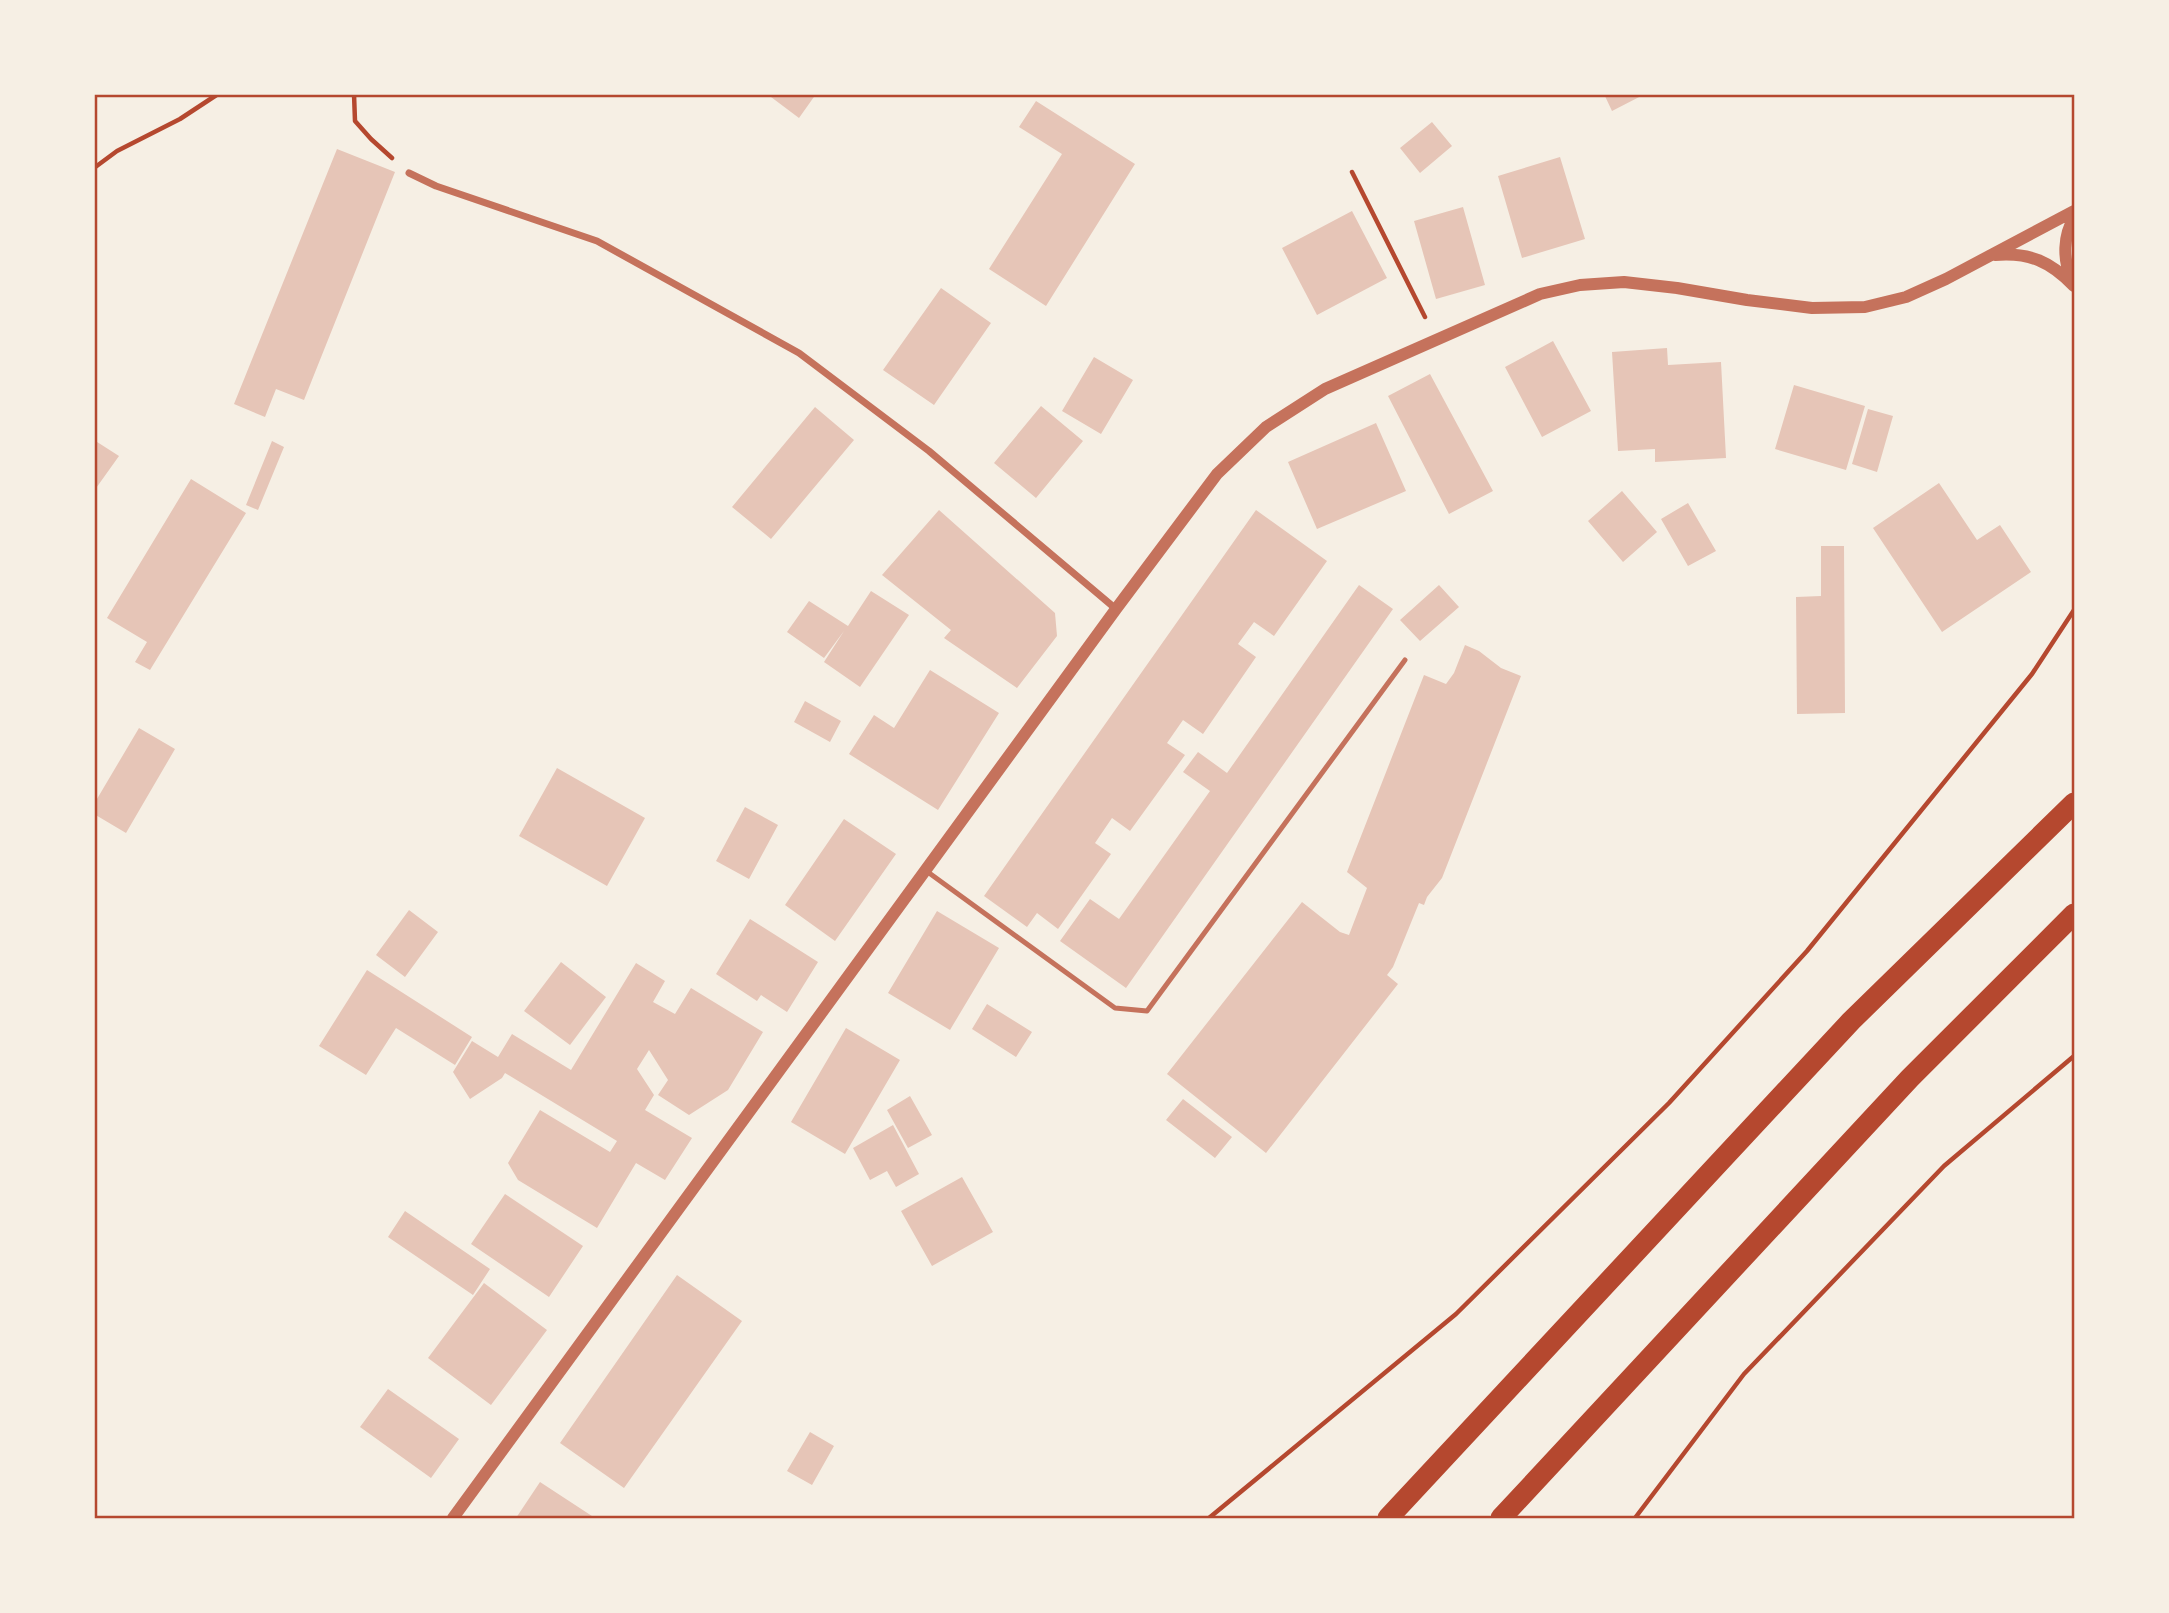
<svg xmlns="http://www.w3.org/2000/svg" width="2169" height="1613" font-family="Ubuntu,sans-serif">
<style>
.building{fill:#e6c5b7}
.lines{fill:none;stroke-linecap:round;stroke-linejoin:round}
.path{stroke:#b5482f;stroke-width:4.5}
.service{stroke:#c5725c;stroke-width:5}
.minor{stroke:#c5725c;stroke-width:7}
.tertiary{stroke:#c5725c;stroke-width:12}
.motorway{stroke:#b5482f;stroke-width:21}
.neatline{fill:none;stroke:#b5482f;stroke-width:2.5}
</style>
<rect width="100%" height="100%" fill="#f6efe4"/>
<path class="building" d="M767,94H816L799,118Z
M1604,94H1645L1612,111Z
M1036,101L1135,164L1046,306L989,269L1062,154L1019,127Z
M1432,122L1452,146L1420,173L1400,148Z
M337,149L395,172L304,400L276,389L265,417L234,404Z
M1560,157L1585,239L1522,258L1498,176Z
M1463,207L1485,285L1436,299L1414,221Z
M1352,211L1387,278L1317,315L1282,248Z
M941,288L991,323L934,405L883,370Z
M1553,341L1591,411L1542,437L1505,367Z
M1667,348L1668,365L1721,362L1726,458L1655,462V449L1618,451L1612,352Z
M1094,357L1133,380L1101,434L1062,411Z
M1430,374L1493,491L1449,514L1388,396Z
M1794,385L1865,406L1846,470L1775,449Z
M1041,406L1083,441L1036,498L994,463Z
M815,407L854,440L771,539L732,507Z
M1868,409L1893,416L1877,472L1852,464Z
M1376,423L1406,491L1317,529L1288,462Z
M94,440L119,456L94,491Z
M272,441L284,447L258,510L246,505Z
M191,479L246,513L150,670L135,662L147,642L107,618Z
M1939,483L1977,540L2000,525L2031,572L1942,632L1873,528Z
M1622,491L1657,532L1623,562L1588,521Z
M1688,503L1716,551L1688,566L1661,519Z
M939,510L1055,613L1057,636L1017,688L944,638L951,630L882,575Z
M1256,510L1327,561L1274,636L1254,622L1238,644L1256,657L1203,734L1183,720L1167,743L1185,755L1130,831L1112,818L1095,843L1111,854L1058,929L1037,913L1027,927L984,896Z
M1821,546H1844L1845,713L1797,714L1796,597L1821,596Z
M1359,585L1393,609L1126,988L1060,941L1090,899L1119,919L1210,791L1183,772L1198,752L1227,773Z
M1439,585L1459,607L1420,641L1400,620Z
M871,591L909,615L860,687L824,662L844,631L824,658L787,632L809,601L848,626Z
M1465,645L1479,651L1501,668L1521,676L1442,878L1427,897L1424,905L1419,903L1393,967L1387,975L1398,984L1266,1153L1167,1074L1302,902L1340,932L1349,935L1367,888L1347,872L1424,675L1446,684L1454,673Z
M930,670L999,713L938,810L849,754L874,715L894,728Z
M805,701L841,721L830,742L794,722Z
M139,728L175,749L126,833L94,814V804Z
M557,768L645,818L607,886L519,836Z
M745,807L778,825L749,879L716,861Z
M844,819L896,854L835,941L785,905Z
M409,910L438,932L405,977L376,955Z
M937,911L999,948L950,1030L888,993Z
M750,919L818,962L787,1012L761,995L757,1001L716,974Z
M561,962L606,997L570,1045L524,1011Z
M636,963L665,981L653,1002L675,1014L691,988L763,1032L728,1090L689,1115L658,1095L668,1080L649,1050L637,1069L654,1095L645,1110L692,1138L665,1180L636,1163L597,1228L518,1180L508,1163L540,1110L610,1152L617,1141L505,1073L502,1078L470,1099L453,1072L472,1041L498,1057L512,1034L571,1070Z
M367,970L472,1037L455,1065L396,1028L366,1075L319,1046Z
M987,1004L1032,1032L1016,1057L972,1029Z
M846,1028L900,1060L845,1154L791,1122Z
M910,1096L932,1135L908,1148L887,1110Z
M1183,1099L1232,1137L1215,1158L1166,1120Z
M893,1125L919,1174L896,1187L887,1171L870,1180L853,1148Z
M962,1177L993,1232L932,1266L901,1211Z
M505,1194L583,1246L549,1297L471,1244Z
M405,1211L490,1269L473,1295L388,1237Z
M677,1275L742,1321L624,1488L560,1443Z
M484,1283L547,1330L491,1405L428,1358Z
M388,1389L459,1439L431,1478L360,1427Z
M810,1432L834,1446L812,1485L787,1471Z
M540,1482L595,1518H516Z"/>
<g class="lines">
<path class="path" d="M354,94L355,121L371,139L392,158
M94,168L117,151L180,119L218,94
M1352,172L1425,317
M1209,1518L1456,1314L1669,1103L1807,951L2032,674L2074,610
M1635,1518L1744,1374L1944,1166L2074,1056"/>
<path class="service" d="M925,870L1115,1008L1147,1011L1405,660"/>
<path class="minor" d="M409,173L436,186L597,241L799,353L929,451L1116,609"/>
<path class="tertiary" d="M1995,255C2030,252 2051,262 2074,286
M2071,278C2063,259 2063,236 2074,218
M453,1518L1116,609L1217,474L1266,427L1325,389L1540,294L1580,285L1624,282L1677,288L1747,300L1812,308L1865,307L1906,297L1946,279L2074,211"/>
<path class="motorway" d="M1388,1518L1851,1021L2074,803
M1501,1518L1910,1078L2074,914"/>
</g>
<rect width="2169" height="1613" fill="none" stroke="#f6efe4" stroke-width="192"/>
<rect x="96" y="96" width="1977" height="1421" class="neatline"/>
</svg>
